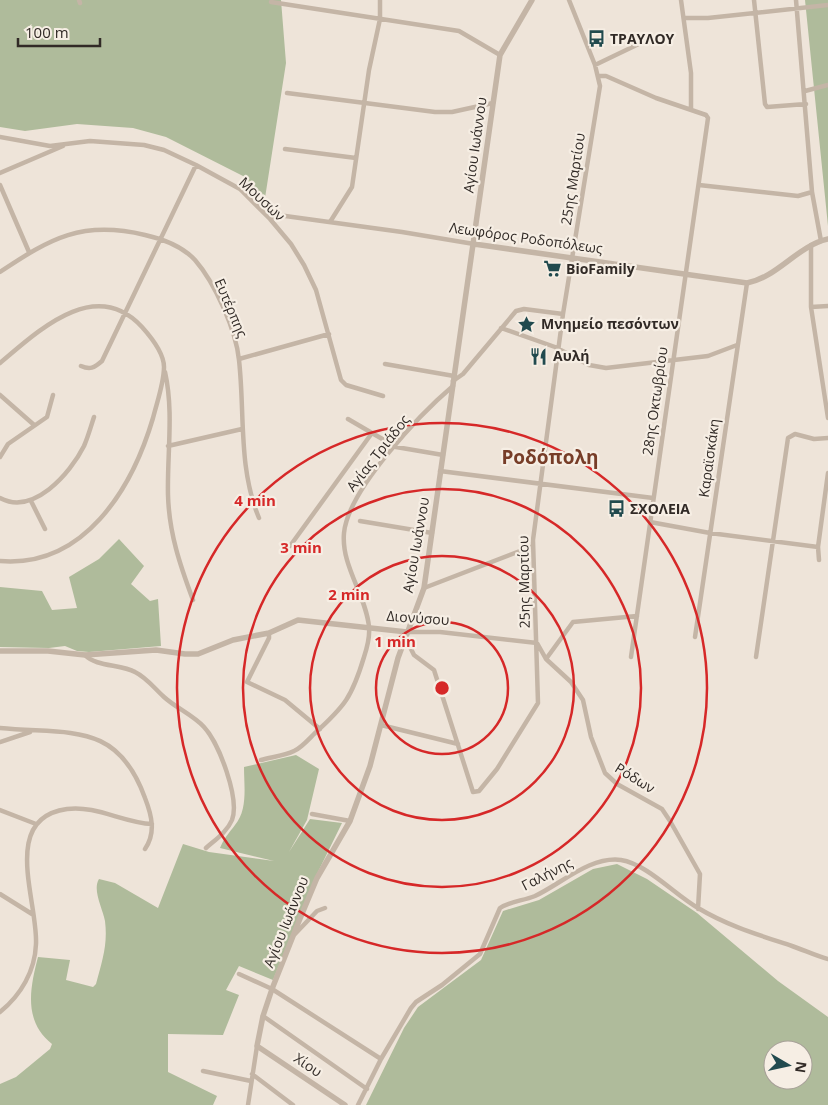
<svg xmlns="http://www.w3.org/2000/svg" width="828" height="1105" font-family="'Open Sans',sans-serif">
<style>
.green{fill:#afbb9b;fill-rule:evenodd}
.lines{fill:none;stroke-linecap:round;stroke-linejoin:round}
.minor{stroke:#c4b5a6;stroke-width:4.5}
.tertiary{stroke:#c4b5a6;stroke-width:5.5}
.ring{fill:none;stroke:#d62828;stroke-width:2.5}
.labels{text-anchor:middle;stroke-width:4.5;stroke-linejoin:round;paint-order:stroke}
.poi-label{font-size:14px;font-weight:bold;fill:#312a26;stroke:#f6eee4;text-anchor:start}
.street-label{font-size:14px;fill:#312a26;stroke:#f6eee4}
.district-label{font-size:19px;font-weight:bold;fill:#773d28;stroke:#f6eee4}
.centre{fill:#d62828;stroke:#f6eee4;stroke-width:2.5}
.ring-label{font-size:15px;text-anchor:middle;font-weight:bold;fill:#d62828;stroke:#f6eee4;stroke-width:4.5;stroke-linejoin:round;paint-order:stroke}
</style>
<rect width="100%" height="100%" fill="#eee4d9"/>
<path class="green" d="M0,0H281L286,63L265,198L243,176L166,137L133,128L77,124L25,131L0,127Z
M805,0H828V226Z
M119,539L144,566L131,584L150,601L158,599L161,646L89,652L77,651L65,646L49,648L0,647V587L42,591L52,610L77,608L69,577L99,559Z
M296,755L319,769L307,820L289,852L310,819L342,823L316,876L273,980L239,966L226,990L239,995L223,1035L168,1034V1072L217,1096L213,1105H0V1084L16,1077L50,1049L52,1044C23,1021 30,988 38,957L70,960L66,980L93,987L96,984C102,961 108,945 105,921C103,909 92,890 99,879L115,883L158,908L183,844L209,852L274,861L220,848C224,838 229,833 235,825C248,810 244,786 244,767Z
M617,864L647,879L697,913L778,981L828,1017V1105H366L404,1028L418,1007L481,960L503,911L539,900L593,869ZM773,1050H803V1080H773Z"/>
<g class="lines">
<path class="minor" d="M79,0L80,3
M681,0L691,73V110
M754,0L765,104L767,107L806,104
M796,0L812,192L821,241
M271,2L459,31L500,55
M684,18H708L828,5
M595,65L647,40
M598,76H606L656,98L706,115L708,118L631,657
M805,91L828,85
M287,93L435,112H452L493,103
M0,137L50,146L90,141L144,145L164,150L196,165L240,189L270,219L291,244L304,265L316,290L341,380L346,385L383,396
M285,149L356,158
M0,173L63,146
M0,185L29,252
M699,185L798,196L812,192
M270,219L278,215L402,232L474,244
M330,222L352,187L369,70L380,19V0
M811,245V307L828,418
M0,272C51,238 82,220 145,235C163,239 182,246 195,260C215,283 236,330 239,360C245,413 238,468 259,518
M811,307L828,306
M501,328L555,347L589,365L606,368L708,356L737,345
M239,359L329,334
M0,363C38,331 95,276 142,327C151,337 164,353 164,367C164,383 157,402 153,418C132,489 84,568 0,561
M385,364L454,376
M81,366C90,370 94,368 102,361L196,165
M165,372C174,412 167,454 168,495C169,533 180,565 193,600
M453,381L463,374L516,311L524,309L563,314
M0,395L33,424
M348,419L396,447L443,455
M168,446L242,429
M0,457L8,444L47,417L53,395
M440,471L653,498
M0,498C33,516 70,474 84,446C88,437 91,426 94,417
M31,501L45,529
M360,521L432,533
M650,522L710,533L818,547
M290,546L372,433
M819,560L818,547L828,473
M424,588L533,546
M407,632H440L537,643L546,659L571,682L583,700L591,737L605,773L617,784L662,809L670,821L700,874L698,909
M269,633V638L247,682L285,700L320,729
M405,637L414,655L434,670L473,792L479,791L497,769L538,703L533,540L563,314L600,86L595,65L569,0
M695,637L747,283
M85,655C96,667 121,664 135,672C147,678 154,688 164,697C176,708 193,715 204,727C219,743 240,799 232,820C227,832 215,840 206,848
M756,657L788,438L795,434L814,439L828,438
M546,659L573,622L637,616
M381,725L458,744
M0,728C68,735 117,720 145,798C152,816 156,833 145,849
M0,742L30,732
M261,760C271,757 284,756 294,751C301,748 308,740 314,734C345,706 352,697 364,657C367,648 370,637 369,627C366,595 341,566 344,533C348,490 420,414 453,386
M0,810L36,824
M312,814L350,821
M0,894L32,914
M295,934L317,911L325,908
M239,974L272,989L381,1059
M0,1012C21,995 35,971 36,944C38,901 0,818 67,809C96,805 124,823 152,824
M263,1016L367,1089
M203,1071L251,1081
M252,1074L293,1105
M248,1105L257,1046
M358,1105L381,1059L411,1008L416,1002L442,985L480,954L500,908C510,901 523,901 535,896C561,884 590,856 621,860C647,864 675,895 698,908C728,926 759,935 792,946C804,950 816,956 828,959"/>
<path class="tertiary" d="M474,244L747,283C778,277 797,246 828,239
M0,651H48L85,655L156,650L185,654H198L233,640L269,633L298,620L407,632
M345,1105L257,1046L263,1016L272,989L299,921L317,878L350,821L370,766L398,658L424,588L500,55L532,0"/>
</g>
<g class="ring">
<circle cx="442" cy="688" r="66"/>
<circle cx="442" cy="688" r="132"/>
<circle cx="442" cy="688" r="199"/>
<circle cx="442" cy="688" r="265"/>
</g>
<defs>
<symbol id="bus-bare" viewBox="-9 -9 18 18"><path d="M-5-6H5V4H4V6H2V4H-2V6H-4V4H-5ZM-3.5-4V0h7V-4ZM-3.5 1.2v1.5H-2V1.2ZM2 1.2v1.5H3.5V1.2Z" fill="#214a4e" stroke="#f6eee4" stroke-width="2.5" paint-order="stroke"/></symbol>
<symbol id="supermarket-bare" viewBox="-9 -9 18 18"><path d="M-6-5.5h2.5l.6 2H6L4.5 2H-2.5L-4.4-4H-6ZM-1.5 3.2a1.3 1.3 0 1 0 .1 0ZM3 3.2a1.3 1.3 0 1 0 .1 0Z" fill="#214a4e" stroke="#f6eee4" stroke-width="2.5" paint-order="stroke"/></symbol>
<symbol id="sight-bare" viewBox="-9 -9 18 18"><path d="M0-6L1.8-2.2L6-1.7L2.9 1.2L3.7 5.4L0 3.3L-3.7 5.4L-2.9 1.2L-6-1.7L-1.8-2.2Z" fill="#214a4e" stroke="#f6eee4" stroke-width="2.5" paint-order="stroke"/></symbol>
<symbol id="restaurant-bare" viewBox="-9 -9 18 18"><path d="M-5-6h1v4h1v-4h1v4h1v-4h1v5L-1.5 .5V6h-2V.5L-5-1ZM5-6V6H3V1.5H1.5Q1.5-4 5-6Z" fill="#214a4e" stroke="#f6eee4" stroke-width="2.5" paint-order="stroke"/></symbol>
</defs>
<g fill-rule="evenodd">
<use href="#bus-bare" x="584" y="26" width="25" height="25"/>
<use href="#supermarket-bare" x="540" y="256" width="25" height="25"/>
<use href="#sight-bare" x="514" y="312" width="25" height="25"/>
<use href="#restaurant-bare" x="526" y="344" width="25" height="25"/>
<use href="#bus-bare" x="604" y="496" width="25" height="25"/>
</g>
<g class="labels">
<g class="poi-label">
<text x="610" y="44">ΤΡΑΥΛΟΥ</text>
<text x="566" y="274">BioFamily</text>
<text x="541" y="329">Μνημείο πεσόντων</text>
<text x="553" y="361">Αυλή</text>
<text x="630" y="514">ΣΧΟΛΕΙΑ</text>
</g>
<g class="street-label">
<text transform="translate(475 145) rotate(-82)" y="5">Αγίου Ιωάννου</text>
<text transform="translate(573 179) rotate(-81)" y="5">25ης Μαρτίου</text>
<text transform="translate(262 199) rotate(43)" y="5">Μουσών</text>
<text transform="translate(526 238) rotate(8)" y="5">Λεωφόρος Ροδοπόλεως</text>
<text transform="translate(231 308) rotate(67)" y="5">Ευτέρπης</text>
<text transform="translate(655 401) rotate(-82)" y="5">28ης Οκτωβρίου</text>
<text transform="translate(378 453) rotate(-52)" y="5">Αγίας Τριάδος</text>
<text transform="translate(709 458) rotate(-82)" y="5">Καραϊσκάκη</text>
<text transform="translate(416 545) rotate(-80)" y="5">Αγίου Ιωάννου</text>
<text transform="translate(524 582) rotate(-91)" y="5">25ης Μαρτίου</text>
<text transform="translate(418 618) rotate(4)" y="5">Διονύσου</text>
<text transform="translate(635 778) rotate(32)" y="5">Ρόδων</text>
<text transform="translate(547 874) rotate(-27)" y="5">Γαλήνης</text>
<text transform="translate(286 922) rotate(-68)" y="5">Αγίου Ιωάννου</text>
<text transform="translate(308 1065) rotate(34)" y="5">Χίου</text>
</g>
<g class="district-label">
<text x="550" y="464">Ροδόπολη</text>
</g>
</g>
<circle cx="442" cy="688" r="8" class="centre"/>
<g class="ring-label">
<text x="255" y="506">4 min</text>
<text x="301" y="553">3 min</text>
<text x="349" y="600">2 min</text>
<text x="395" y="647">1 min</text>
</g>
<g transform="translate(788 1065) rotate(99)"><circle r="24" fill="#f6eee4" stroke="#a7a098"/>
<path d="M0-4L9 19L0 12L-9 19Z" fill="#214a4e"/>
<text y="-8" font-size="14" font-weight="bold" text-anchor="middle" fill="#312a26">N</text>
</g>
<path d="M18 38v8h82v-8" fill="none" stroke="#312a26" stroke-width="2.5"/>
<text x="25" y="38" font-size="15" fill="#312a26" stroke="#f6eee4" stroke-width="4" paint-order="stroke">100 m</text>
</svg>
